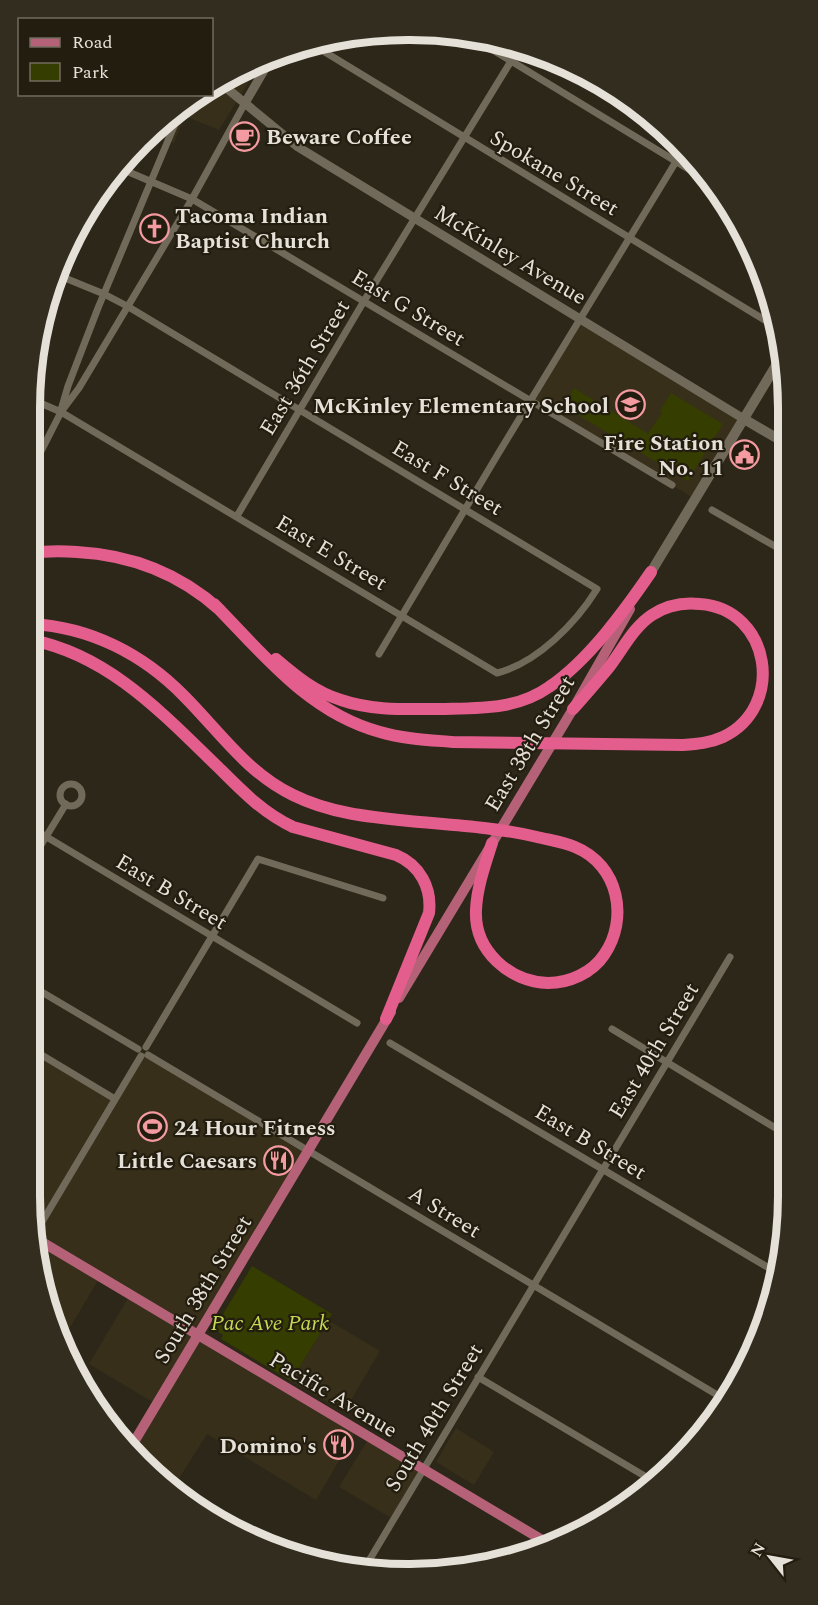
<svg xmlns="http://www.w3.org/2000/svg" width="818" height="1605" font-family="Spectral,serif">
<style>
.built{fill:#372f1a}
.green{fill:#353d00}
.lines{fill:none;stroke-linecap:round;stroke-linejoin:round}
.minor{stroke:#716a5a;stroke-width:7}
.tertiary{stroke:#716a5a;stroke-width:9}
.secondary{stroke:#716a5a;stroke-width:10}
.primary{stroke:#b56279;stroke-width:10}
.motorway{stroke:#e35d8d;stroke-width:12}
.labels{text-anchor:middle;stroke-width:4.5;stroke-linejoin:round;paint-order:stroke}
.poi-label{font-size:22px;font-weight:bold;fill:#e5e1d8;stroke:#231d0f;text-anchor:end}
.street-label{font-size:22px;fill:#e5e1d8;stroke:#231d0f}
.park-label{font-size:22px;font-style:italic;fill:#c5d952;stroke:#231d0f}
.rim{fill:none;stroke:#e5e1d8;stroke-width:8}
</style>
<rect width="100%" height="100%" fill="#2c2718"/>
<path class="built" d="M258,67L219,130L185,116L174,143L151,135L159,124Z
M580,319L744,419L695,499L530,400Z
M30,1048L115,1099L143,1052L308,1151L197,1335L357,1430L316,1500L207,1434L175,1485L131,1447L156,1404L89,1364L130,1295L100,1277L62,1341L50,1318L30,1196Z
M328,1320L380,1351L344,1412L291,1381Z
M456,1428L494,1452L474,1485L436,1462Z
M369,1438L423,1469L393,1519L339,1487Z"/>
<path class="green" d="M574,388L647,433V435L662,413L660,411L671,393L723,424L688,481L563,406Z
M252,1266L332,1314L291,1381L221,1339L223,1335L217,1331V1324Z"/>
<g class="lines">
<path class="minor" d="M483,44L713,184
M315,46L776,327
M124,170L192,199L672,485
M31,399L61,412L497,673C537,663 576,623 597,589L127,306L104,294L60,276
M61,410L68,386L98,308L180,112
M31,471L61,412L79,388L192,199L245,103
M712,510L785,552
M237,516L364,301L516,53
M379,654L498,454L683,150
M60 795a11 11 0 1 1 22 0a11 11 0 1 1-22 0Z
M30,827L357,1023
M30,863L66,804
M30,985L138,1049
M612,1029L787,1135
M390,1043L774,1271
M146,1047L258,859L383,898
M30,1048L115,1099
M148,1055L724,1399
M36,1232L141,1056
M478,1377L653,1481
M364,1569L730,957"/>
<path class="tertiary" d="M224,86L298,147L744,419
M245,103L270,60"/>
<path class="secondary" d="M744,419L785,443
M651,572L783,354"/>
<path class="primary" d="M399,998L573,709L630,609
M37,1239L549,1544
M131,1447L391,1012"/>
<path class="motorway" d="M31,553C46,551 61,551 77,552C132,555 179,573 220,610
M214,604C263,654 309,713 380,732C404,739 429,740 453,742L683,745C697,744 710,743 723,737C786,707 771,609 700,604C682,602 667,605 652,615C632,628 621,653 606,671C595,684 584,697 573,709
M31,624C90,627 143,654 184,696C219,731 247,773 293,795C329,813 369,817 409,821C452,825 495,827 537,837C549,840 563,842 575,847C619,865 629,919 604,955C592,973 569,983 548,983C510,982 474,951 476,910C477,887 485,865 492,843
M31,640C109,655 163,714 218,767C241,790 263,813 293,827L396,855C420,865 432,888 429,913L386,1019
M276,659C296,676 315,692 341,700C373,711 406,709 440,709C478,708 517,710 549,687C588,661 625,610 651,572"/>
</g>
<defs>
<symbol id="cafe-ring" viewBox="-11 -11 22 22"><circle r="9.5" fill="#231d0f" stroke="#f49aa1" stroke-width="1.5"/><path d="M-5.5-4.5H6V0H3Q3 3.5 0 3.5H-2.5Q-5.5 3.5-5.5 0ZM3-3.2v2h1.7v-2ZM-6 4.5H4V6H-6Z" fill="#f49aa1"/></symbol>
<symbol id="church-ring" viewBox="-11 -11 22 22"><circle r="9.5" fill="#231d0f" stroke="#f49aa1" stroke-width="1.5"/><path d="M-1.2-6h2.4v3.5h3.3v2.4h-3.3V6h-2.4V-.1h-3.3v-2.4h3.3Z" fill="#f49aa1"/></symbol>
<symbol id="school-ring" viewBox="-11 -11 22 22"><circle r="9.5" fill="#231d0f" stroke="#f49aa1" stroke-width="1.5"/><path d="M0-5L7-2L0 1L-7-2ZM-4 1L0 2.5L4 1V4Q0 6-4 4Z" fill="#f49aa1"/></symbol>
<symbol id="civic-ring" viewBox="-11 -11 22 22"><circle r="9.5" fill="#231d0f" stroke="#f49aa1" stroke-width="1.5"/><path d="M-.6-6.5H3V-4.5H.6V-3L4-1V1h2V6H-6V1h2V-1L-.6-3ZM-1.2 2.5V6h2.4V2.5Z" fill="#f49aa1"/></symbol>
<symbol id="stadium-ring" viewBox="-11 -11 22 22"><circle r="9.5" fill="#231d0f" stroke="#f49aa1" stroke-width="1.5"/><path d="M0-5a6.5 5 0 1 0 0 10a6.5 5 0 1 0 0-10ZM-3.5-1.8h7v3.6h-7Z" fill="#f49aa1"/></symbol>
<symbol id="restaurant-ring" viewBox="-11 -11 22 22"><circle r="9.5" fill="#231d0f" stroke="#f49aa1" stroke-width="1.5"/><path d="M-5-6h1v4h1v-4h1v4h1v-4h1v5L-1.5 .5V6h-2V.5L-5-1ZM5-6V6H3V1.5H1.5Q1.5-4 5-6Z" fill="#f49aa1"/></symbol>
</defs>
<g fill-rule="evenodd">
<use href="#cafe-ring" x="228" y="120" width="33" height="33"/>
<use href="#church-ring" x="138" y="212" width="33" height="33"/>
<use href="#school-ring" x="614" y="388" width="33" height="33"/>
<use href="#civic-ring" x="728" y="438" width="33" height="33"/>
<use href="#stadium-ring" x="136" y="1110" width="33" height="33"/>
<use href="#restaurant-ring" x="262" y="1144" width="33" height="33"/>
<use href="#restaurant-ring" x="322" y="1428" width="33" height="33"/>
</g>
<g class="labels">
<g class="poi-label">
<text x="266" y="144" text-anchor="start">Beware Coffee</text>
<text x="175" y="223" text-anchor="start">Tacoma Indian<tspan x="175" dy="25">Baptist Church</tspan></text>
<text x="609" y="413">McKinley Elementary School</text>
<text x="724" y="450">Fire Station<tspan x="724" dy="25">No. 11</tspan></text>
<text x="174" y="1135" text-anchor="start">24 Hour Fitness</text>
<text x="257" y="1168">Little Caesars</text>
<text x="317" y="1453">Domino's</text>
</g>
<g class="street-label">
<text transform="translate(555 172) rotate(31)" y="8">Spokane Street</text>
<text transform="translate(511 254) rotate(31)" y="8">McKinley Avenue</text>
<text transform="translate(409 307) rotate(31)" y="8">East G Street</text>
<text transform="translate(304 367) rotate(-59)" y="8">East 36th Street</text>
<text transform="translate(448 477) rotate(31)" y="8">East F Street</text>
<text transform="translate(332 552) rotate(31)" y="8">East E Street</text>
<text transform="translate(529 743) rotate(-59)" y="8">East 38th Street</text>
<text transform="translate(172 891) rotate(31)" y="8">East B Street</text>
<text transform="translate(653 1050) rotate(-59)" y="8">East 40th Street</text>
<text transform="translate(591 1141) rotate(31)" y="8">East B Street</text>
<text transform="translate(445 1211) rotate(31)" y="8">A Street</text>
<text transform="translate(202 1289) rotate(-59)" y="8">South 38th Street</text>
<text transform="translate(334 1394) rotate(31)" y="8">Pacific Avenue</text>
<text transform="translate(433 1417) rotate(-59)" y="8">South 40th Street</text>
</g>
<g class="park-label">
<text x="270" y="1330">Pac Ave Park</text>
</g>
</g>
<path d="M0 0H818V1605H0ZM408 40H410A368 368 0 0 1 778 408V1196A368 368 0 0 1 410 1564H408A368 368 0 0 1 40 1196V408A368 368 0 0 1 408 40Z" fill="#332d1f" fill-rule="evenodd"/>
<path class="rim" d="M408 40H410A368 368 0 0 1 778 408V1196A368 368 0 0 1 410 1564H408A368 368 0 0 1 40 1196V408A368 368 0 0 1 408 40Z"/>
<rect x="18" y="18" width="195" height="78" fill="#231d0f" stroke="#716b5f" stroke-width="1.5"/>
<rect x="30" y="38" width="30" height="9" fill="#b56279" stroke="#716b5f" stroke-width="1.5"/>
<text x="72" y="48" font-size="18" fill="#e5e1d8">Road</text>
<rect x="30" y="63" width="30" height="18" fill="#353d00" stroke="#716b5f" stroke-width="1.5"/>
<text x="72" y="78" font-size="18" fill="#e5e1d8">Park</text>
<g transform="translate(770 1557) rotate(301)" stroke="#231d0f" stroke-width="4.5" paint-order="stroke">
<path d="M0-4.5L10 22L0 15L-10 22Z" fill="#e5e1d8"/>
<text y="-9" font-size="16" font-weight="bold" text-anchor="middle" fill="#e5e1d8">N</text>
</g>
</svg>
